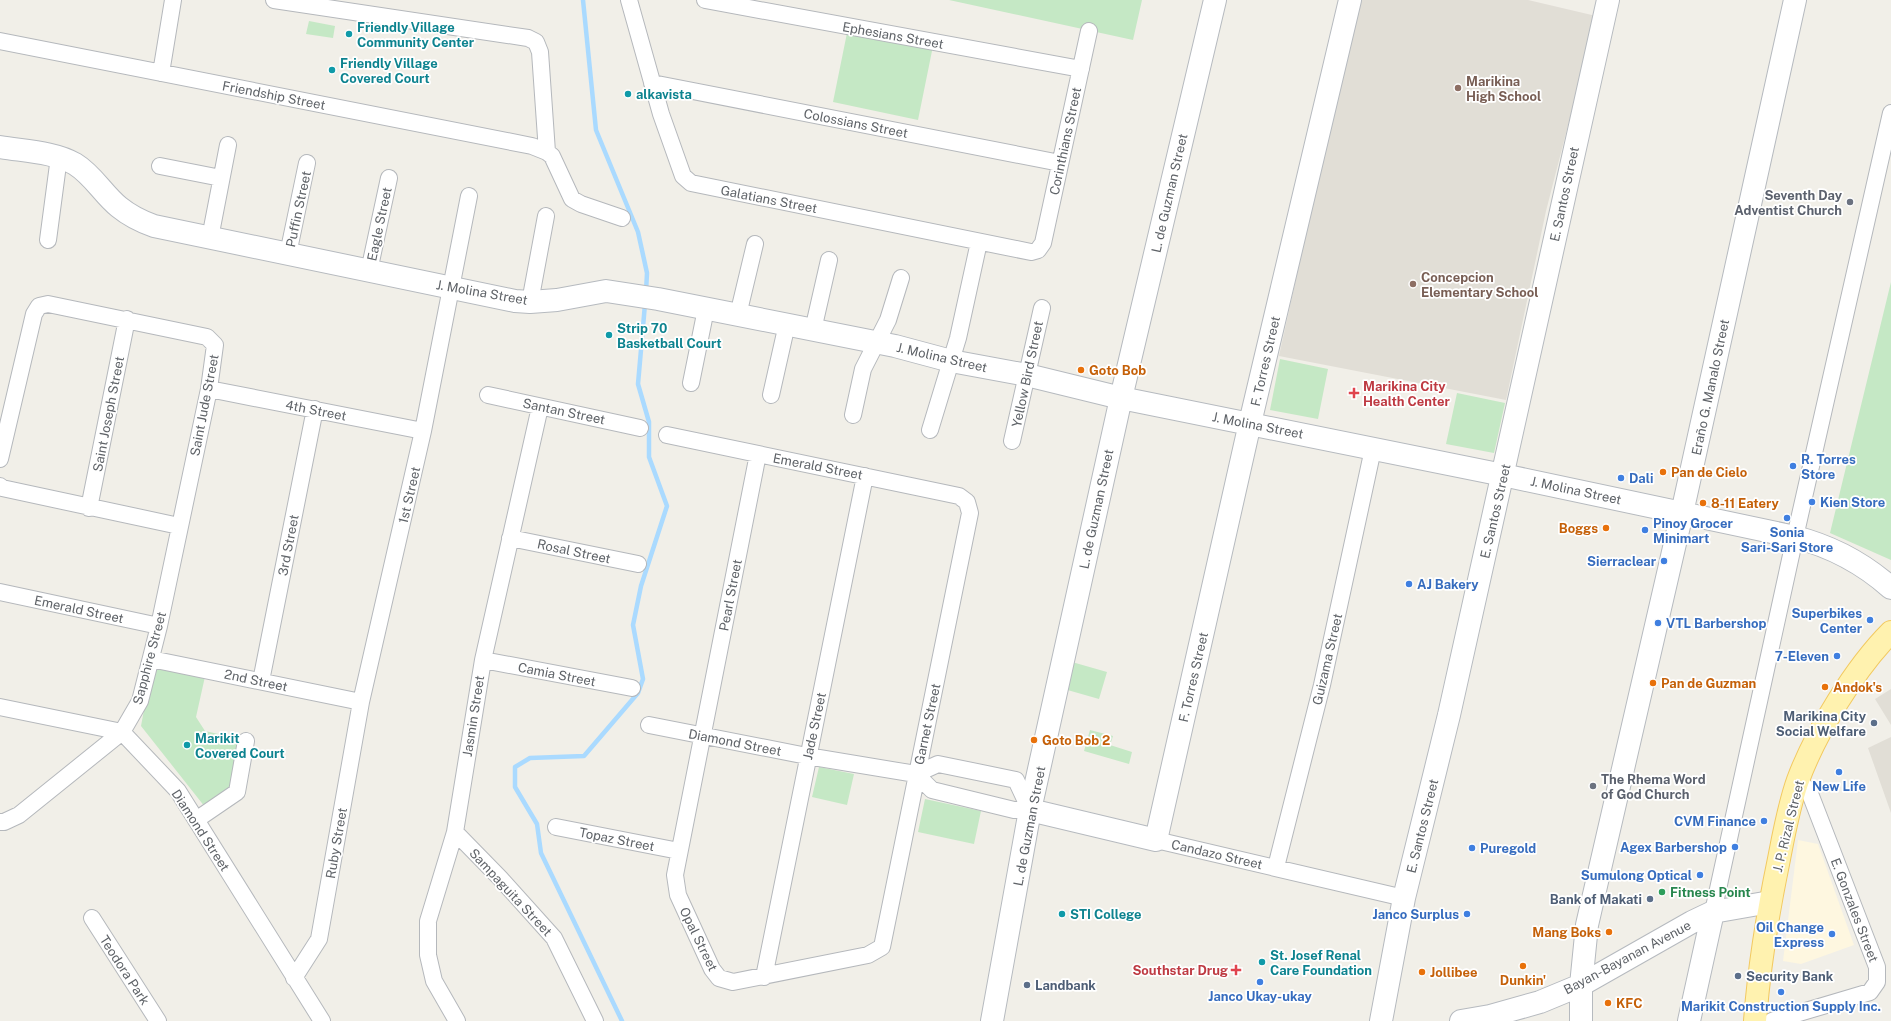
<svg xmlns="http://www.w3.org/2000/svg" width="1891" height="1021" font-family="'Public Sans',sans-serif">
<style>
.commercial{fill:#fef7e0}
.education{fill:#e1ded6}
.green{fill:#c5e8c5}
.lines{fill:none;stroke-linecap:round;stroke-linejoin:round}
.stream{stroke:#aadaff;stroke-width:4.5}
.street-casing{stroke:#b5b8bc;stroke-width:18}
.secondary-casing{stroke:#b6babf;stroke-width:24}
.primary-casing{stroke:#f2c960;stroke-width:24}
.street{stroke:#fff;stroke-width:16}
.secondary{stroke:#fff;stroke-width:22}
.primary{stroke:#fff2af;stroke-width:22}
.culture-dot{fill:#0f9aa8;stroke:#fff;stroke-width:1.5}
.education-dot{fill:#8d6e63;stroke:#fff;stroke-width:1.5}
.worship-dot{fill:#6b7280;stroke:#fff;stroke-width:1.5}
.food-dot{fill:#e8710a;stroke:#fff;stroke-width:1.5}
.health-dot{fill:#e0444e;stroke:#fff;stroke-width:1.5}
.shop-dot{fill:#3f7fe0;stroke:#fff;stroke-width:1.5}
.service-dot{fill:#5c6f8a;stroke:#fff;stroke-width:1.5}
.leisure-dot{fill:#2e9e5b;stroke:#fff;stroke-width:1.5}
.labels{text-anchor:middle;stroke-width:3.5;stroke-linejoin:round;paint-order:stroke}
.culture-label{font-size:13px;font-weight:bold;fill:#0d838f;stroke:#fff;text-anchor:start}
.street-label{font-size:13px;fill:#5f6368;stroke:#fff}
.education-label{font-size:13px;font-weight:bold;fill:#785e54;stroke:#fff;text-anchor:start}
.worship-label{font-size:13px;font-weight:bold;fill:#5b616d;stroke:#fff;text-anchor:end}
.food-label{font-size:13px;font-weight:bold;fill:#c56008;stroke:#fff;text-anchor:start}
.health-label{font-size:13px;font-weight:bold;fill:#be3a42;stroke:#fff;text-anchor:start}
.shop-label{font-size:13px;font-weight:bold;fill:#366cbe;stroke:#fff;text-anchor:end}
.service-label{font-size:13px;font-weight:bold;fill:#4e5e75;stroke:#fff;text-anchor:end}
.leisure-label{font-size:13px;font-weight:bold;fill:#27864d;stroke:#fff;text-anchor:start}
</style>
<rect width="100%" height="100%" fill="#f1efe8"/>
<path class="commercial" d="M1798,840L1818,844L1854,945L1801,964L1783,961Z"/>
<path class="education" d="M1360,0H1528L1596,16L1546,211L1506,400L1279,356L1322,161Z
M1891,689V725L1875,699Z
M1891,737V813L1868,748Z"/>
<path class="green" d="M949,0H1142L1133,40Z
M309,21L335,26L333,38L306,34Z
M848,28L933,46L918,120L833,102Z
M1891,282V560L1830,533Z
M1280,359L1328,369L1318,419L1270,410Z
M1457,393L1505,403L1494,453L1446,444Z
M153,662L206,672L196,717L205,731L240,739L230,789L205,807L141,726Z
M1072,662L1107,672L1099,699L1064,689Z
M1090,730L1113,736L1110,745L1132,752L1129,764L1084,751Z
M819,767L854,774L847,805L812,797Z
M925,799L981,811L974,844L918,832Z"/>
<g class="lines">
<path class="stream" d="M583,0L596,130L638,232L647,273L646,292
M622,1021L541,853L537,824L515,787V767L530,758L584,756L638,693L643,679L633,625L641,586L667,506L649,457V422L638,384L645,304"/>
<defs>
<path id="street" d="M274,0L528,38L536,42L540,52L547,152
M629,0L661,114L683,176L691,183L1031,252L1038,250L1043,243L1089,31
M705,0L1081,69
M0,41L532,146L547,152L552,156L572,199L581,204L622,218
M161,73L173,0
M652,83L1060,163
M160,166L221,178
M210,238L228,145
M48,240L59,157
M288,254L307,163
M369,271L389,178
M530,302L546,216
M738,315L755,244
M813,330L829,260
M691,383L706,309
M209,389L423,431
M488,395L640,428
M771,395L787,324
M853,415L863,369L888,320L901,278
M930,430L958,338L979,242
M667,435L959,496L967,502L970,513L882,947L868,955L733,982L719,978L712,969L678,895L675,875L758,454
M1012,441L1042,308
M0,459L34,314L39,306L48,304L207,337L215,345L209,389L159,626L140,701L122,732L19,815L4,822H0
M0,486L2,488L179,526
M89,508L127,319
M510,538L638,564
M0,592L159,626
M151,659L361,702
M483,660L632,688
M261,681L315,409
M0,707L122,732L178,791L322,1021
M649,725L807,756L916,774L938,764L1016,780L1030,810H1014L932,790L916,774
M196,820L237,792L246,741
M556,827L679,851
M455,832L500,878L554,938L595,1021
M1156,840L1404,898
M1276,867L1322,685L1373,449
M1713,912L1795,537L1891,113
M92,918L158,1021
M764,977L865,476
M294,978L319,939L361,702L423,431L469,196
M457,1021L434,981L428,955V921L455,832L483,660L540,407
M1772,1021L1870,992L1877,982V967L1809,791L1798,780"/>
<path id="secondary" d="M0,147C23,151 55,152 75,164C93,175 103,194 119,207C130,216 140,221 154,226L515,301L530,302L557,300L606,291L658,299L895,346L951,361L1027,375L1121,398L1503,475L1795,537C1830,546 1864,564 1891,588
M1030,810L1156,840L1250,423L1350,0
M992,1021L1030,810L1121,398L1215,0
M1381,1021L1404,898L1449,715L1608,0
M1461,1021L1490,1016L1540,1002L1581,985L1692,922L1713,912L1770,902
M1581,1021V985L1587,925L1682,513L1795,0
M1689,1021L1713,912"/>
<path id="primary" d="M1755,1021C1759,967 1768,912 1779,859C1784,833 1789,805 1798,780C1816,732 1855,668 1891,632"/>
</defs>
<use href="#street" class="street-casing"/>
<use href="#secondary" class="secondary-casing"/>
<use href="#primary" class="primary-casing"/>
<use href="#street" class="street"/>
<use href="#secondary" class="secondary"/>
<use href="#primary" class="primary"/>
</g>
<g class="culture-dot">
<circle cx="349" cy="34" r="4"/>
<circle cx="332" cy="70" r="4"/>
<circle cx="628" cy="94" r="4"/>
<circle cx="609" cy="335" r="4"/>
<circle cx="187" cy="745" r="4"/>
<circle cx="1062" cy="914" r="4"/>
<circle cx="1262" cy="962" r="4"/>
</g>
<g class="education-dot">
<circle cx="1458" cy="88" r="4"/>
<circle cx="1413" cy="284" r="4"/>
</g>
<g class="worship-dot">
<circle cx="1850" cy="202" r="4"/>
<circle cx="1593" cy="786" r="4"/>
</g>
<g class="food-dot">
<circle cx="1081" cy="370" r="4"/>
<circle cx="1663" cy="472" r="4"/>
<circle cx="1703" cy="503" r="4"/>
<circle cx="1606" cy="528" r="4"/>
<circle cx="1653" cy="683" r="4"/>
<circle cx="1825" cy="687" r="4"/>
<circle cx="1034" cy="740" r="4"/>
<circle cx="1609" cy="932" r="4"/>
<circle cx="1523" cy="966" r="4"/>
<circle cx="1422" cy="972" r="4"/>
<circle cx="1608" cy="1003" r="4"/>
</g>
<g class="health-dot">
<path d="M1352 387h4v4h4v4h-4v4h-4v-4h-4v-4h4z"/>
<path d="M1234 964h4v4h4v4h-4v4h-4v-4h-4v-4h4z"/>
</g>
<g class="shop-dot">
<circle cx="1793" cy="466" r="4"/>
<circle cx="1621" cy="478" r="4"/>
<circle cx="1812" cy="502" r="4"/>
<circle cx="1787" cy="518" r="4"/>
<circle cx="1645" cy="530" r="4"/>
<circle cx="1664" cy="561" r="4"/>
<circle cx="1409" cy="584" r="4"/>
<circle cx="1870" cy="620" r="4"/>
<circle cx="1658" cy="623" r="4"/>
<circle cx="1837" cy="656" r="4"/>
<circle cx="1839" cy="772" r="4"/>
<circle cx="1764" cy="821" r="4"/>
<circle cx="1735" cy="847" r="4"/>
<circle cx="1472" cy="848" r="4"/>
<circle cx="1700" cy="875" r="4"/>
<circle cx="1467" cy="914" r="4"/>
<circle cx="1832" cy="934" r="4"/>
<circle cx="1260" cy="982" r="4"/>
<circle cx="1781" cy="992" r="4"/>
</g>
<g class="service-dot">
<circle cx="1874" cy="723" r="4"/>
<circle cx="1650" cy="899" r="4"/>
<circle cx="1738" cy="976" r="4"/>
<circle cx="1027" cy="985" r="4"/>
</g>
<circle class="leisure-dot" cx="1662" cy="892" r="4"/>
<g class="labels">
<g class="culture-label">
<text x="357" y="32">Friendly Village<tspan x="357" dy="15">Community Center</tspan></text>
<text x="340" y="68">Friendly Village<tspan x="340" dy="15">Covered Court</tspan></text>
<text x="636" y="99">alkavista</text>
<text x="617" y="333">Strip 70<tspan x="617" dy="15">Basketball Court</tspan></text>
<text x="195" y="743">Marikit<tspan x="195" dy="15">Covered Court</tspan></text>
<text x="1070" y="919">STI College</text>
<text x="1270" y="960">St. Josef Renal<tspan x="1270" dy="15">Care Foundation</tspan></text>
</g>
<g class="street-label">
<text transform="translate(893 35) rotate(10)" y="5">Ephesians Street</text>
<text transform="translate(274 95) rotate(11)" y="5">Friendship Street</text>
<text transform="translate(856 123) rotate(11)" y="5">Colossians Street</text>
<text transform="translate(1065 141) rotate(-78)" y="5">Corinthians Street</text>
<text transform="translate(1169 193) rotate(-77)" y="5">L. de Guzman Street</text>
<text transform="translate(1564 194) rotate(-78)" y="5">E. Santos Street</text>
<text transform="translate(769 199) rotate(11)" y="5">Galatians Street</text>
<text transform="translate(298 209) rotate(-78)" y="5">Puffin Street</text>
<text transform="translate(379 224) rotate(-78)" y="5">Eagle Street</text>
<text transform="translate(482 292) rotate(10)" y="5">J. Molina Street</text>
<text transform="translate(942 357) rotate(13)" y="5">J. Molina Street</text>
<text transform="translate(1265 361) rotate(-77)" y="5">F. Torres Street</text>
<text transform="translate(1027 374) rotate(-78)" y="5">Yellow Bird Street</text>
<text transform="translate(1710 387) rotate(-78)" y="5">Eraño G. Manalo Street</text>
<text transform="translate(204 405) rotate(-79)" y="5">Saint Jude Street</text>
<text transform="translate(316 410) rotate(11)" y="5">4th Street</text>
<text transform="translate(564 411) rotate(12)" y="5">Santan Street</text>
<text transform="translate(108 414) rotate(-79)" y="5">Saint Joseph Street</text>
<text transform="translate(1258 425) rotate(11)" y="5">J. Molina Street</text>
<text transform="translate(818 466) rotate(11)" y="5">Emerald Street</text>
<text transform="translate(1576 490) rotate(12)" y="5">J. Molina Street</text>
<text transform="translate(409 495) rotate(-77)" y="5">1st Street</text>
<text transform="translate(1096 509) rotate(-78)" y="5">L. de Guzman Street</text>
<text transform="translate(1495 511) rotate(-77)" y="5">E. Santos Street</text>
<text transform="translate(288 545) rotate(-79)" y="5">3rd Street</text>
<text transform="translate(574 551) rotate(12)" y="5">Rosal Street</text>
<text transform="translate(730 595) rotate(-79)" y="5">Pearl Street</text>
<text transform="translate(79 609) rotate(12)" y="5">Emerald Street</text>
<text transform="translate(149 658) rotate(-75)" y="5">Sapphire Street</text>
<text transform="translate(1327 659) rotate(-77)" y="5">Guizama Street</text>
<text transform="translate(557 674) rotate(11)" y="5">Camia Street</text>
<text transform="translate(1193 677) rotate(-77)" y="5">F. Torres Street</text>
<text transform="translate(256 680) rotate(12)" y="5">2nd Street</text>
<text transform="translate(473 716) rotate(-81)" y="5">Jasmin Street</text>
<text transform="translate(927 724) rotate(-78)" y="5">Garnet Street</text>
<text transform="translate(814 726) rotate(-78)" y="5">Jade Street</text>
<text transform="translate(735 742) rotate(11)" y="5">Diamond Street</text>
<text transform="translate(1029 826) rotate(-79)" y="5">L. de Guzman Street</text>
<text transform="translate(1422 826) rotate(-76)" y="5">E. Santos Street</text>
<text transform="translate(1788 826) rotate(-76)" y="5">J. P. Rizal Street</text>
<text transform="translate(201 830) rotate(57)" y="5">Diamond Street</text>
<text transform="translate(617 839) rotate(11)" y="5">Topaz Street</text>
<text transform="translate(336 843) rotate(-80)" y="5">Ruby Street</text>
<text transform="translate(1217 854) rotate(13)" y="5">Candazo Street</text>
<text transform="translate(511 892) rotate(47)" y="5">Sampaguita Street</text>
<text transform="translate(1855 910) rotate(69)" y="5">E. Gonzales Street</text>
<text transform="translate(699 939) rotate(64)" y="5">Opal Street</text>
<text transform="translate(1627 957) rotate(-28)" y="5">Bayan-Bayanan Avenue</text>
<text transform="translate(125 970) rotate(57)" y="5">Teodora Park</text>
</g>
<g class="education-label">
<text x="1466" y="86">Marikina<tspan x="1466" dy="15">High School</tspan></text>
<text x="1421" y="282">Concepcion<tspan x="1421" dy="15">Elementary School</tspan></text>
</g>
<g class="worship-label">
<text x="1842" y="200">Seventh Day<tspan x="1842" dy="15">Adventist Church</tspan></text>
<text x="1601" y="784" text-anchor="start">The Rhema Word<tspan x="1601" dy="15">of God Church</tspan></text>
</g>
<g class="food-label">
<text x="1089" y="375">Goto Bob</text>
<text x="1671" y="477">Pan de Cielo</text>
<text x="1711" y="508">8-11 Eatery</text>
<text x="1598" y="533" text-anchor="end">Boggs</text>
<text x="1661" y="688">Pan de Guzman</text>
<text x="1833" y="692">Andok's</text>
<text x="1042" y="745">Goto Bob 2</text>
<text x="1601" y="937" text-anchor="end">Mang Boks</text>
<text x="1430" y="977">Jollibee</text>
<text x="1523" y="985" text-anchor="middle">Dunkin'</text>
<text x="1616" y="1008">KFC</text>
</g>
<g class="health-label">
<text x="1363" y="391">Marikina City<tspan x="1363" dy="15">Health Center</tspan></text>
<text x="1228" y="975" text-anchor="end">Southstar Drug</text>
</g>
<g class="shop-label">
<text x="1801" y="464" text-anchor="start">R. Torres<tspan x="1801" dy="15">Store</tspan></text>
<text x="1629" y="483" text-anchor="start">Dali</text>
<text x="1820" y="507" text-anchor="start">Kien Store</text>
<text x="1653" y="528" text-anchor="start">Pinoy Grocer<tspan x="1653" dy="15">Minimart</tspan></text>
<text x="1787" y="537" text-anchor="middle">Sonia<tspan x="1787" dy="15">Sari-Sari Store</tspan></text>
<text x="1656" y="566">Sierraclear</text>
<text x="1417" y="589" text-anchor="start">AJ Bakery</text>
<text x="1862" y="618">Superbikes<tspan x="1862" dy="15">Center</tspan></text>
<text x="1666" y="628" text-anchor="start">VTL Barbershop</text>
<text x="1829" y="661">7-Eleven</text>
<text x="1839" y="791" text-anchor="middle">New Life</text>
<text x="1756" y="826">CVM Finance</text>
<text x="1727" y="852">Agex Barbershop</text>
<text x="1480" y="853" text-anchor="start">Puregold</text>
<text x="1692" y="880">Sumulong Optical</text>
<text x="1459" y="919">Janco Surplus</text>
<text x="1824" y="932">Oil Change<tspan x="1824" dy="15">Express</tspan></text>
<text x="1260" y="1001" text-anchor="middle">Janco Ukay-ukay</text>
<text x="1781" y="1011" text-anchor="middle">Marikit Construction Supply Inc.</text>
</g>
<g class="service-label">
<text x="1866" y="721">Marikina City<tspan x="1866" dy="15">Social Welfare</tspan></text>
<text x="1642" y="904">Bank of Makati</text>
<text x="1746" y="981" text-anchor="start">Security Bank</text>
<text x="1035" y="990" text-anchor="start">Landbank</text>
</g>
<g class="leisure-label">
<text x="1670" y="897">Fitness Point</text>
</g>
</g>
</svg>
